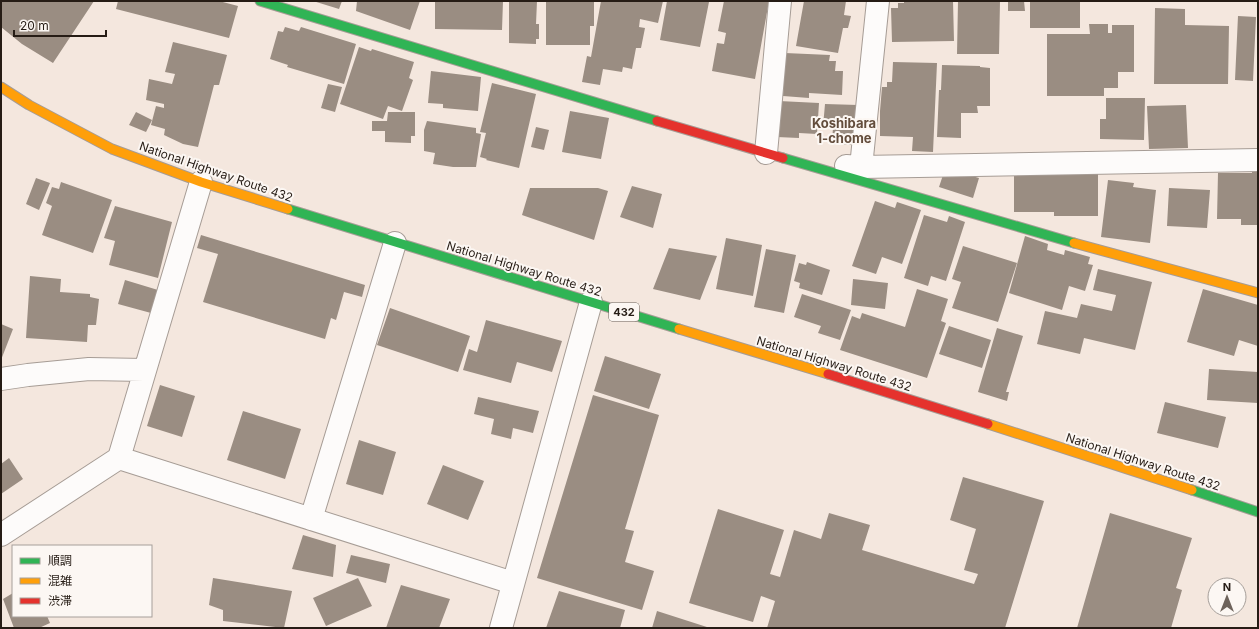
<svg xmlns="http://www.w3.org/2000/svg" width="1259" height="629" font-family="Inter,'Noto Sans JP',sans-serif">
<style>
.building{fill:#9a8d82}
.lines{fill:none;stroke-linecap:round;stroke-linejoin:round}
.street-casing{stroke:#a69c95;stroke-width:24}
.fast-casing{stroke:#a69c95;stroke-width:11}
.slow-casing{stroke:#a69c95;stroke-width:11}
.jam-casing{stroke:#a69c95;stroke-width:11}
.street{stroke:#fdfbfa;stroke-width:22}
.fast{stroke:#30b455;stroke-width:9}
.slow{stroke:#ff9f0a;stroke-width:9}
.jam{stroke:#e5322d;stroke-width:9}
.labels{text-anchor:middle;stroke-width:4;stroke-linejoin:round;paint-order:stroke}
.shield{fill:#fcf7f3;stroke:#665e58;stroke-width:1}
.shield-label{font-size:11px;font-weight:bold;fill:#261c15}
.street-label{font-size:12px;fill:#261c15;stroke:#fcf7f3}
.neighbourhood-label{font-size:13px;font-weight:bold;fill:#634d3c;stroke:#fcf7f3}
</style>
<rect width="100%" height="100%" fill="#f4e7de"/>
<path class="building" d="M2,1H94L53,63L22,44L1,27Z
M118,1H219L238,6L229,38L116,9Z
M313,1H342L339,9Z
M357,1H420L410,30L356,11Z
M435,1H503L502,30L435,29Z
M509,1H537L536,24H539V39H536V44L509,43Z
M546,1H594V26H590V45H546Z
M601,1H663L658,23L640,19L639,27L645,28L641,48H636L632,69L623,67L622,72L603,69L600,85L582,82L587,56L591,57Z
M667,1L709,2L700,47L660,40Z
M724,1H769L755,79L712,71L717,43L724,44L726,33L718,31Z
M804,1H846L844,15L851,16L848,28H843L838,53L796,46Z
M904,1H953L954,41L892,42L891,8H898V3H904Z
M958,1H1000L999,54H957Z
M1008,1H1024L1025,11H1008Z
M1030,1H1080V28H1030Z
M1155,8L1185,9V25L1229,26L1228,84H1154Z
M1238,16L1256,17L1253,81L1235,80Z
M1089,24H1108V33H1112V25H1134V72H1118V88H1104V96H1047V34H1090Z
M285,27L299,31L301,27L356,44L344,84L287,67L288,65L270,59L278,31L283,32Z
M173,42L227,55L219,85H214L198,147L183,144L164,135L165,129L151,125L156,106L164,108V104L146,100L149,79L172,84L175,74L165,72Z
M359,47L371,51L372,49L414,62L409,78L413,80L402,111L388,106L383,119L340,104Z
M785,53L830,55L829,61H836L835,71H843L842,95L809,93V98L783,96Z
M893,62L937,63L933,152L912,151L913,137L880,136V111L882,87H887V82H892Z
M942,65L980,66V67L990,68V106H977L978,113H961V138L937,137L939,90H941Z
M431,71L481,77L478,111L443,108V104L428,103Z
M492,83L536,94L519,168L486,160L487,159L480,157L486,133L480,132Z
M328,84L342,87L335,112L321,108Z
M1106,98H1145L1144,140L1100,139V119H1106Z
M779,101L819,103L817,134L799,133V138L777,137Z
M825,104L858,105L856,145L832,144L833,127H823Z
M1186,105L1188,148L1149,149L1147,106Z
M570,111L609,118L601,159L562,152Z
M136,112L152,120L146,132L129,125Z
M388,112H415V136H411V143L385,142V131H372V121H387Z
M427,121L476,128V133L481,134L476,167H453L433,164L435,153L424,151V130Z
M536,127L549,130L544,150L531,147Z
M1252,170H1258V225H1241V219H1217L1218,173H1252Z
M955,171L979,178L973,198L939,187L944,172Z
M1014,173H1098V216H1054V212H1014Z
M36,178L50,183L39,210L26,204Z
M1108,180L1134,183L1133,187L1156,190L1150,243L1101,237Z
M61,182L112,200L93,253L42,235L52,206L46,203L52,187L59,189Z
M632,186L662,194L653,228L620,217Z
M530,188H598L608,191L594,240L522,215Z
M1169,188L1210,190L1207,228L1167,226Z
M875,201L895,208L897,202L921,210L902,264L882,257L876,274L852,266Z
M115,206L172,222L158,278L109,265L115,241L104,238Z
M924,215L947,222L949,216L965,222L946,281L931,276L928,286L904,278Z
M201,235L365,285L362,297L344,292L336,320L331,318L325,339L203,302L218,254L197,248Z
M1025,236L1048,244L1047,250L1064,255L1065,250L1090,257L1088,264L1093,265L1085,291L1069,286L1062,310L1009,293Z
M726,238L762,245L753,296L716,289Z
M963,246L1017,263L998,322L952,308L961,282L952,279Z
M669,248L717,256L700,300L653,289Z
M766,249L796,255L784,313L754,307Z
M807,262L830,270L822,295L799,288L800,283L794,281L799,263L806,265Z
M1098,269L1152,282L1135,350L1084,338L1080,354L1037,344L1045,311L1077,318L1081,304L1112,311L1116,295L1093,290Z
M30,276L61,279L60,292L90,294V297L99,299L96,325H88L87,342L26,338Z
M853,279L888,283L885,309L851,305Z
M125,280L158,290L151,313L118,304Z
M917,289L948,299L941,321L946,323L927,378L840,350L852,316L860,319L862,313L905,327Z
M1203,289L1258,305V346L1239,340L1234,356L1187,342Z
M802,294L851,310L840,340L818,333L821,326L794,317Z
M390,308L470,336L458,372L377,345Z
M486,320L562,341L552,372L517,362L511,383L463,370L469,349L477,352Z
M1,324L13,329L1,360Z
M949,326L991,340L982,368L939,354Z
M997,328L1023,336L1006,392H1009L1007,401L978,392Z
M605,356L661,374L649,409L594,391Z
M1209,369L1258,372V403L1207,400Z
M160,385L195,396L182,437L147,426Z
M593,395L659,415L625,529L634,531L625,562L654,571L642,610L537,578Z
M478,397L539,411L533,433L513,428L511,439L491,434L494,419L474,414Z
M1165,402L1226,417L1218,448L1157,433Z
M243,411L301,429L285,479L227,460Z
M359,440L396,452L383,495L346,484Z
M9,458L23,479L1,494V464Z
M443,465L484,481L468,520L427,504Z
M963,477L1044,501L1005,628H767L775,601L761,596L753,622L689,603L718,509L784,530L770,574L780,577L794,530L821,539L829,513L870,525L862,550L974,584L978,574L964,570L976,529L950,520Z
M1110,513L1192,538L1176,588L1182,590L1171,628H1077Z
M303,535L336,545L333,577L292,569Z
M351,555L390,564L386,583L346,573Z
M213,578L292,591L284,628L223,621V610L209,605Z
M358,578L372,606L326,626L313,598Z
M401,585L450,599L439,628H386Z
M559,591L625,610L620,628H546Z
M13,593V616H47L50,623L39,628H14L3,599Z
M657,611L710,628H652Z"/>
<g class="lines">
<defs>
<path id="street" d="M766,153L780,1
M846,166L861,167L878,1
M861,167L1258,160
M201,182L119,458L513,583
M1,379L28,375L89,369L144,370
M311,519L395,243
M1,535L119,458
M501,628L591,302"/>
<path id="fast" d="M260,1L657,121
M783,158L1074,243
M288,209L679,329
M1192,490L1258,512"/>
<path id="slow" d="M1,87L29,105L112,149L201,182L288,209
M1074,243L1258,293
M679,329L828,374
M988,424L1192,490"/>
<path id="jam" d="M657,121L783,158
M828,374L988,424"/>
</defs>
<use href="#street" class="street-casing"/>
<use href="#fast" class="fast-casing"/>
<use href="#slow" class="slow-casing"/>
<use href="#jam" class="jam-casing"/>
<use href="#street" class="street"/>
<use href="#fast" class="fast"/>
<use href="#slow" class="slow"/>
<use href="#jam" class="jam"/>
</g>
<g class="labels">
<rect class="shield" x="609" y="303" width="30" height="18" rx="3"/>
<g class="shield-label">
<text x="624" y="316">432</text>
</g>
<g class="street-label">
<text transform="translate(216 172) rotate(19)" y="4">National Highway Route 432</text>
<text transform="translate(524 269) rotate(17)" y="4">National Highway Route 432</text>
<text transform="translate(834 364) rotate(17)" y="4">National Highway Route 432</text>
<text transform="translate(1143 462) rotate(18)" y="4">National Highway Route 432</text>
</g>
<g class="neighbourhood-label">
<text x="844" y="128">Koshibara<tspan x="844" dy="15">1-chome</tspan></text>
</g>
</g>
<rect width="1259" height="629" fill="none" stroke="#261c15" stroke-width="4"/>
<rect x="12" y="545" width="140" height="72" fill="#fcf7f3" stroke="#a69f9a"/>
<rect x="20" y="558" width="20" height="6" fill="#30b455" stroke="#a69f9a"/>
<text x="48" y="565" font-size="12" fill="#261c15">順調</text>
<rect x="20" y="578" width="20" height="6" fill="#ff9f0a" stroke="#a69f9a"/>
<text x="48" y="585" font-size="12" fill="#261c15">混雑</text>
<rect x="20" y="598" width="20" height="6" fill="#e5322d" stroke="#a69f9a"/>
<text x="48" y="605" font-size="12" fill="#261c15">渋滞</text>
<g transform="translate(1227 597)"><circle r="19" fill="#fcf7f3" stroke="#a69f9a"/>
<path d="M0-3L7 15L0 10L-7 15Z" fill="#6e635b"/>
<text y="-6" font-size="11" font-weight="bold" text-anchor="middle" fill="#261c15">N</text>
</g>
<path d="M14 30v6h92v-6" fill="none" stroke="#261c15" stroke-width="2"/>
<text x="20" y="30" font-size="12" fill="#261c15" stroke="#fcf7f3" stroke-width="3" paint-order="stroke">20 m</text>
</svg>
